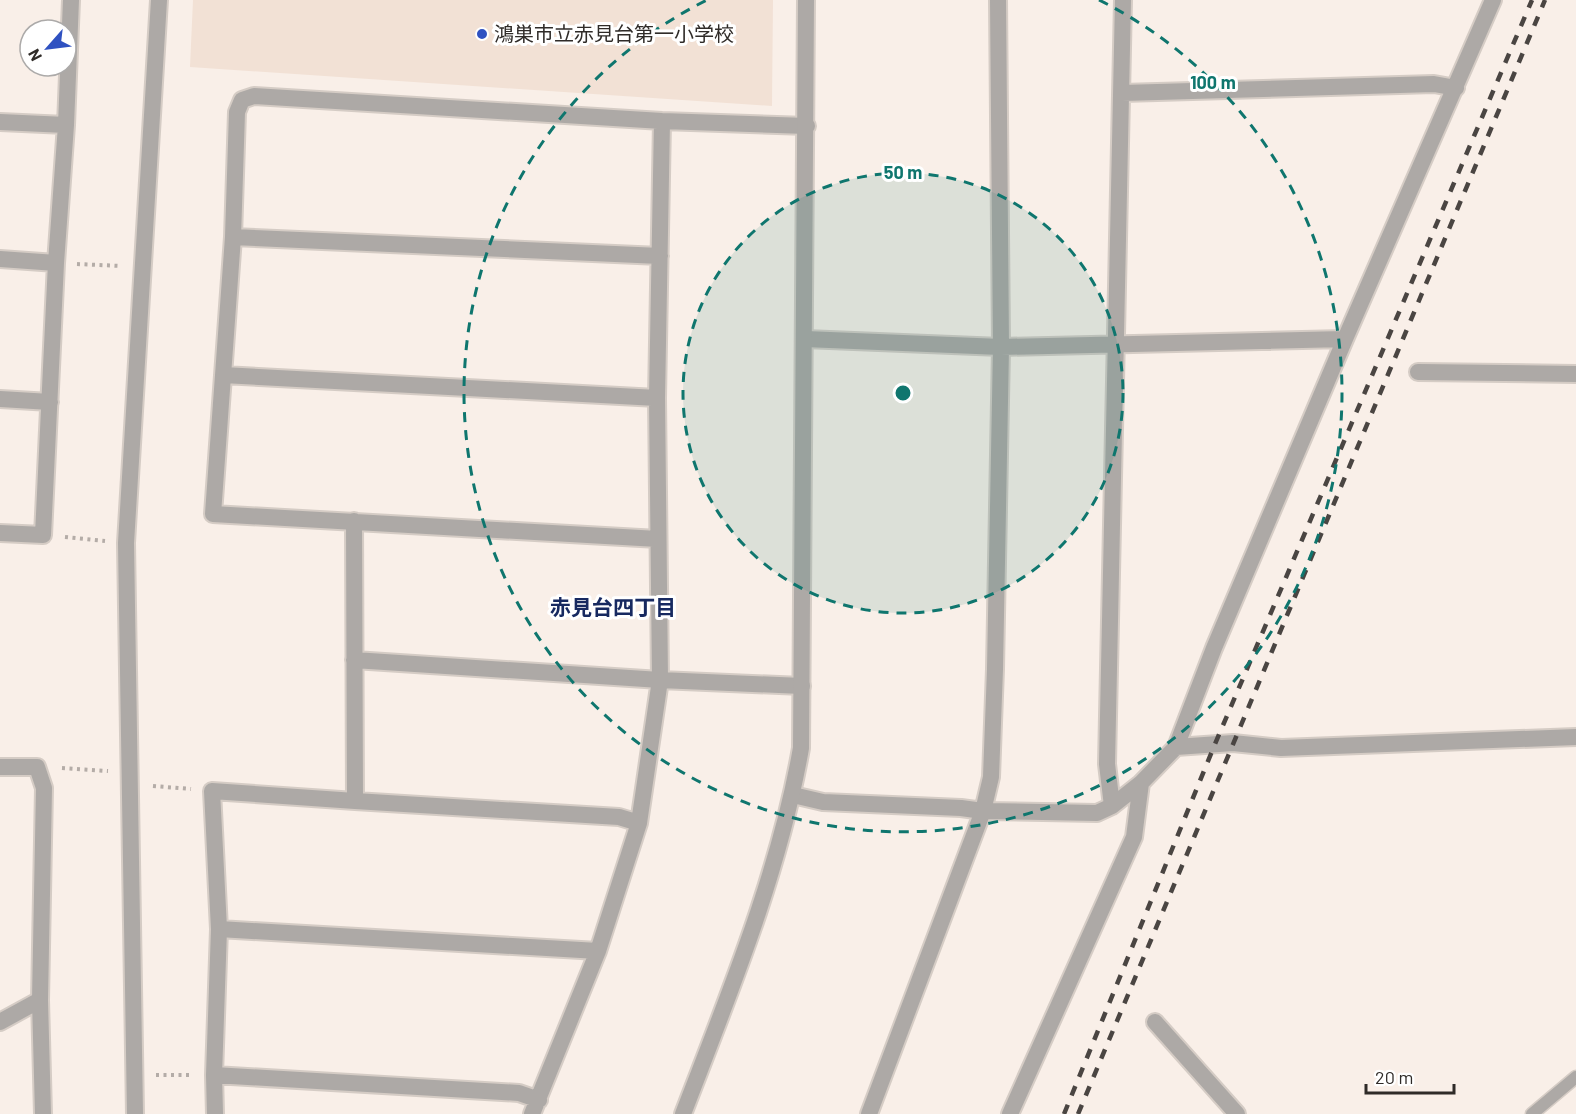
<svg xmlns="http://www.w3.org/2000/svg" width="1576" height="1114" font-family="Barlow,'Noto Sans JP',sans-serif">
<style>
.built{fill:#f2e1d5}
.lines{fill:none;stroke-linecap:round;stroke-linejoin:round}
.service-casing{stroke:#d5ccc5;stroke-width:15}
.pedestrian-casing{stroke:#d5ccc5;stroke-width:20}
.minor-casing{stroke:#d5ccc5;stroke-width:20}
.tertiary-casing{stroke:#d5ccc5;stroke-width:20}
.path{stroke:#b4aca7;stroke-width:4;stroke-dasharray:3 4.5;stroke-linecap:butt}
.service{stroke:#ada9a6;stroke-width:12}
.pedestrian{stroke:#ada9a6;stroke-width:16}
.minor{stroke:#ada9a6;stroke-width:16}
.tertiary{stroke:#ada9a6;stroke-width:16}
.rail{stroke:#4a4542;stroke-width:4.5;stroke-dasharray:10 10;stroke-linecap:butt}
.ring{fill:none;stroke:#0f766e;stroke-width:3;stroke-dasharray:10 8}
.poi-dot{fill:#2f51c1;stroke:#fff;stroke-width:2}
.labels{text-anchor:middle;stroke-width:6;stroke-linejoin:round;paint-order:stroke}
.poi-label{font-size:20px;fill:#2f2b28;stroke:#fff;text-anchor:start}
.neighbourhood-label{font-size:21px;font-weight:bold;fill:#172960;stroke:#fff}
.centre{fill:#0f766e;stroke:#fff;stroke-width:3}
.ring-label{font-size:18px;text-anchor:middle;font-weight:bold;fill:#0f766e;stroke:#fff;stroke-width:6;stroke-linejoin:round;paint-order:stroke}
</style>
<rect width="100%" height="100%" fill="#f9efe8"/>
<path class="built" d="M193,0H773L772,106L190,67Z"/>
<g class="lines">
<defs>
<path id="service" d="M1532,1114L1576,1077"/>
<path id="pedestrian" d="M135,1114L126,543L159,0"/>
<path id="minor" d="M1122,93L1434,84L1456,88
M0,122L66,125
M233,237L660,256
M0,259L56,263
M805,339L1001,347L1345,339
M1418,372L1576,374
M223,375L657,398
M0,399L50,402
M354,521L355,801
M0,533L43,535L56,263L66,125L71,0
M658,539L213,514L233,237L237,112L242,100L254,96L662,121L807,126
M354,660L660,680L802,686
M1176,747L1233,743L1281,748L1576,737
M0,767H37L44,788L40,1000L43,1114
M793,795L823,802L961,808L983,811L1097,813L1112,806L1141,783L1176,747L1214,648L1345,339L1493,0
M1112,806L1107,764L1123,0
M219,929L598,951
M0,1022L40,1000
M1155,1022L1237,1114
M214,1075L215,1114
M539,1100L519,1093L214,1075L219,929L212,791L355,801L619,817L639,823
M532,1114L598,951L639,823L660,680L657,398L662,121
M869,1114L983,811L991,777L995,669L1001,347L998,0
M1010,1114L1134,837L1141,783"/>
<path id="tertiary" d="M683,1114C729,994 779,874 801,748L806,0"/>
</defs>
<use href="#service" class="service-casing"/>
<use href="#pedestrian" class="pedestrian-casing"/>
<use href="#minor" class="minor-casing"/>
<use href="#tertiary" class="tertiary-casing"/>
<path class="path" d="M77,264L121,266
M65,537L105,541
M62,768L108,771
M153,786L191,789
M156,1075H191"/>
<use href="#service" class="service"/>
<use href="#pedestrian" class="pedestrian"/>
<use href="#minor" class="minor"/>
<use href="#tertiary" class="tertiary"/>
<path class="rail" d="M1064,1114L1215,744L1532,0
M1078,1114L1545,0"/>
</g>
<circle cx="903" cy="393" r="220" fill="#0f766e" fill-opacity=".12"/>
<g class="ring">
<circle cx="903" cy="393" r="220"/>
<path d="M1099 0A439 439 0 1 1 707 0"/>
</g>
<circle class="poi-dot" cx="482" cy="34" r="6"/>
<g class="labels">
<g class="poi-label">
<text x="494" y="41">鴻巣市立赤見台第一小学校</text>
</g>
<g class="neighbourhood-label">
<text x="613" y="615">赤見台四丁目</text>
</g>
</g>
<circle cx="903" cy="393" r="9" class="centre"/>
<g class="ring-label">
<text x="1213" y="89">100 m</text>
<text x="903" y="179">50 m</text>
</g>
<g transform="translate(48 48) rotate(242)"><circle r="28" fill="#ffffff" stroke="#acaaa9" stroke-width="1.5"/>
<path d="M0-4.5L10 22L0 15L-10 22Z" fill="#2f51c1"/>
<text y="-9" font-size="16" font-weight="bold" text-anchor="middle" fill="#2f2b28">N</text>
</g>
<path d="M1366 1084v9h88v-9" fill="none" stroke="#2f2b28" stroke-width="3"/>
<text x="1375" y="1084" font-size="18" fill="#2f2b28" stroke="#ffffff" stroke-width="4.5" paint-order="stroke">20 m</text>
</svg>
